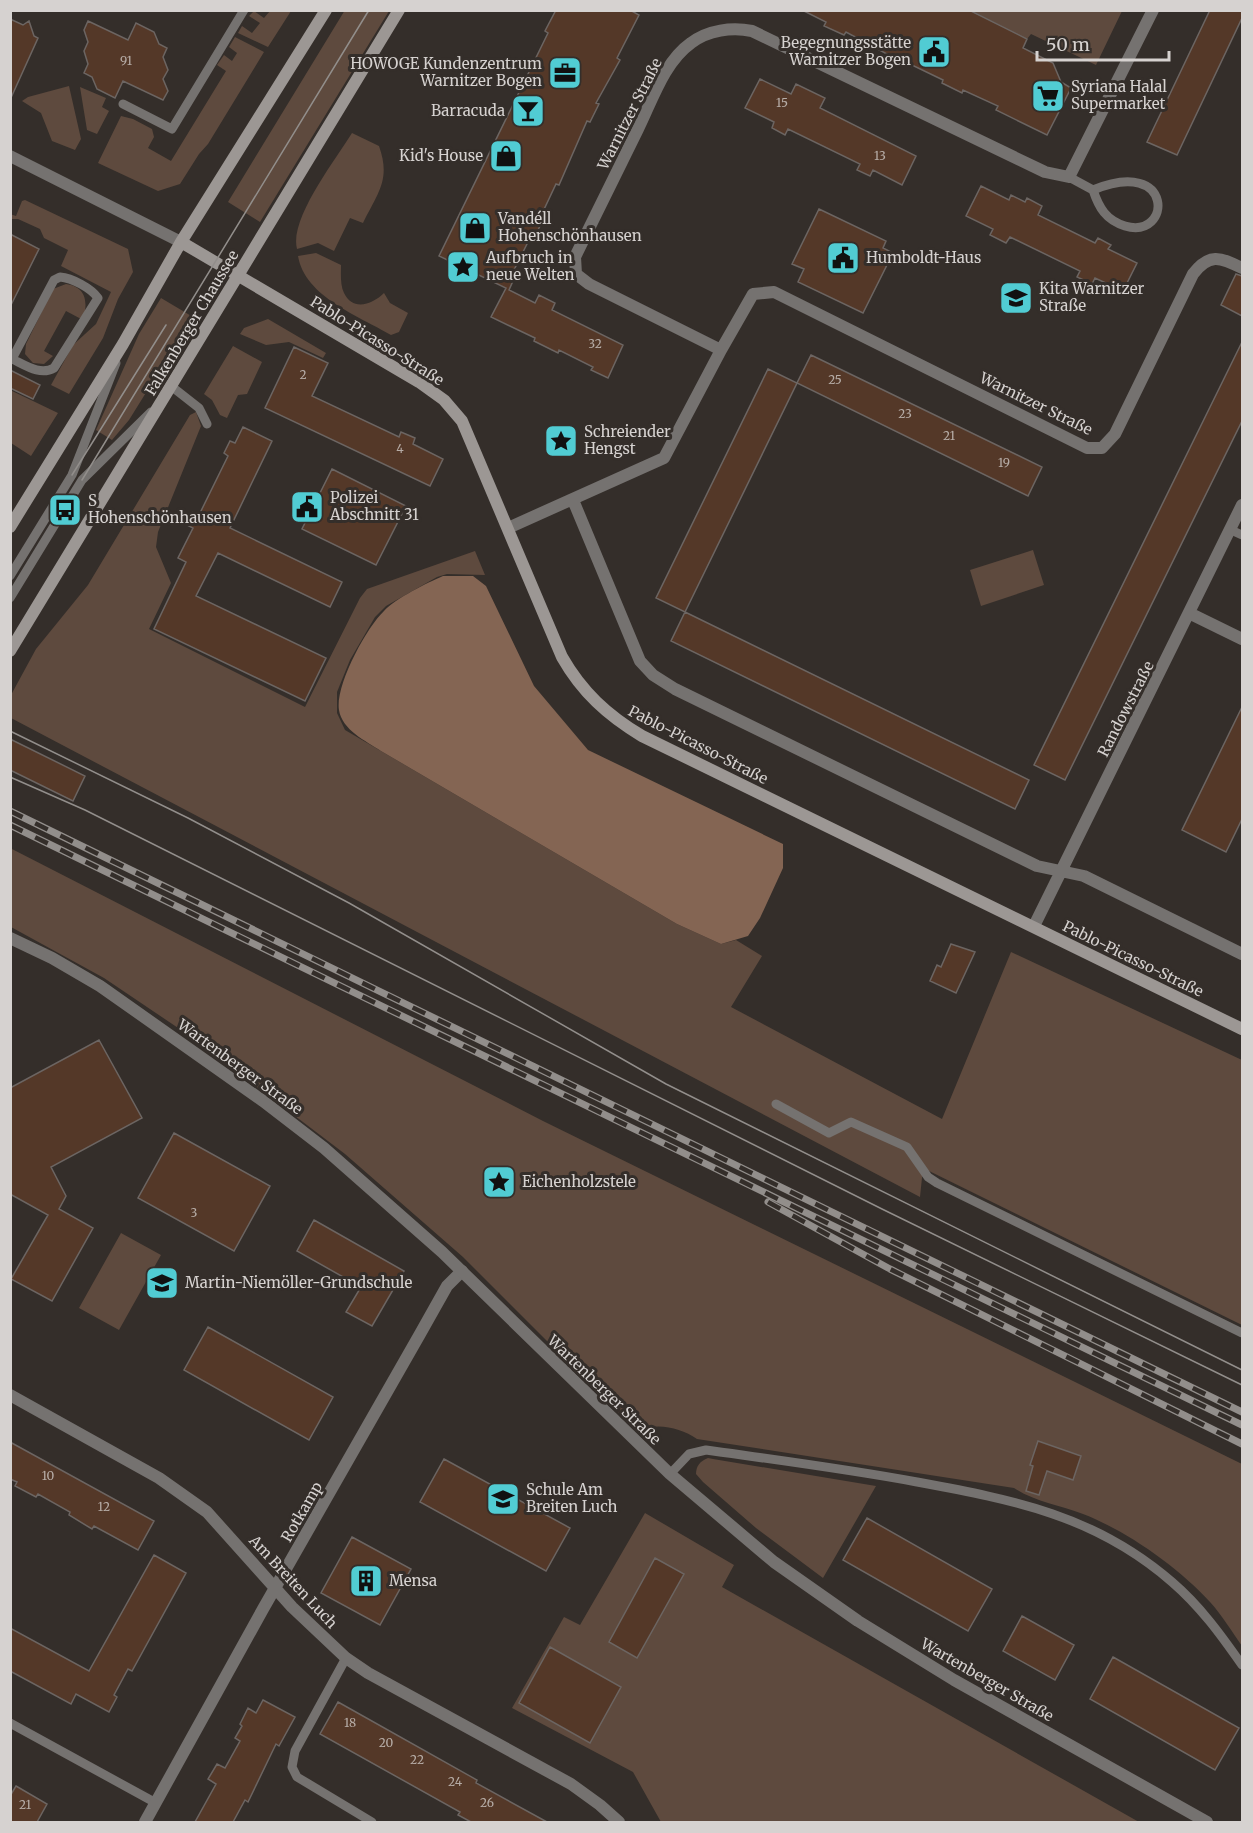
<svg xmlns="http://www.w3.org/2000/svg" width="1253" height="1833" font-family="Merriweather,serif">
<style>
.green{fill:#5e4a3e}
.water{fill:#846553}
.building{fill:#543828;stroke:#6c6562;stroke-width:1.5}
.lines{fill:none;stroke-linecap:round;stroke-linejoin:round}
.service{stroke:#757270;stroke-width:9}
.minor{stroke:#757270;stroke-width:12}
.tertiary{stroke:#757270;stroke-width:12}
.secondary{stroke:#9c9794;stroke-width:12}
.tram{stroke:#928e8b;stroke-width:1.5}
.rail-casing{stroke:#928e8b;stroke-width:7}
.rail{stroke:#342e2a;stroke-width:4.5;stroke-dasharray:14;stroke-linecap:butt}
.labels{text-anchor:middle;stroke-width:6;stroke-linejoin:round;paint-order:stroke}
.number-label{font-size:12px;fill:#b6aca6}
.poi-label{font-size:15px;fill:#d6d2d0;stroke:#342e2a;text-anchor:start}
.street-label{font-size:15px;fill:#d6d2d0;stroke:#342e2a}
</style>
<rect width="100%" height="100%" fill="#342e2a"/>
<path class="green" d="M345,10L389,11L260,222L228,202Z
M254,11L264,18L270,11H291L268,47L238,33L242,26L252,33L260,23L249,16Z
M972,11H1122L1096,65L1031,34L1027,39Z
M235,37L264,52L208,144L199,154L180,184L158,191L98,163L121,116L133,119L152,129L154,137L148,148L171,161L226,71L217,65L224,55L232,61L237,53L229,47Z
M69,86L81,139L75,150L52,141L41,113L22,101L28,97Z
M80,87L106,98L102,107L109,111L97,134L87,130Z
M352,133L379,146C391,180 378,192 363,223L350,218L334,251L318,243L297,249C289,219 336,159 352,133Z
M25,200L128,249L133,272L118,299L103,338L69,394L51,385L73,345L96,324L111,292L61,266L68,250L44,238L40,229L18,219H11L10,214L16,216L22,201Z
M316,253L341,265C341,273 340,285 344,293C353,312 373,304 384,293L390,303L408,313L399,332L391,335C359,316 305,297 298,256Z
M66,284C87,287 88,303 83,320L66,311L44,351L53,356L44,364L33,363L25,354L26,344L53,289Z
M161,298L193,317L129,420L112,440L96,430L139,334Z
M268,319L326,353L323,358L289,342L266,345L240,334L244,328Z
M233,346L262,362L247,394L238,395L227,418L220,415L212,400L204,394Z
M10,390L58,413L31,456L11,443Z
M196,412L201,426L158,532L156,547L171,583L149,629L305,707L360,598L367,589L475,551L485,575L447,574L437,577L386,606L375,617L350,660L337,692V713L345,730L677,924L721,944L736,940L762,956L731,1007L942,1119L1011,952L1242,1060V1325L923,1168L920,1197L11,718V695L36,649L88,585L190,415Z
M1033,550L1044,585L981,606L970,570Z
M10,848L543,1121L1242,1464V1646C1232,1632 1222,1615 1210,1602C1178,1567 1127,1531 1083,1514C1060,1505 1035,1502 1014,1488L697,1439C680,1427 656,1422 637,1431L463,1257L345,1154L190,1036L104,978L11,927Z
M121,1233L161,1255L119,1330L79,1308Z
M708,1458L713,1459L876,1486L823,1578L756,1528L703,1482L696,1474C696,1466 700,1461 708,1458Z
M645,1513L734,1565L722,1587L1139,1822H661L633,1772L512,1708L564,1617L580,1625Z"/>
<path class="water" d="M443,576H473L486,586L534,686L588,750L783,844V868L760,918L748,936L721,944L677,924L381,751C366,741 342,730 339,710C335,686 366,628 384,611C396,598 427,583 443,576Z"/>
<path class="building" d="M556,10H630L639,15L617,58L620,60L596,103L599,104L590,122L587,121L559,185L556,184L540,218L543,220L534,238L531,236L514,270L517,272L509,290L535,303L539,295L555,303L552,310L623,345L608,378L591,370L593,367L559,350L558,353L534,341L535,338L491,317L506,288L439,256L548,33L545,31Z
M802,10H969L1027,39L1023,48L1053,63L1061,82L1071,88L1047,135L996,110L998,106L963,90L962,93L942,83L943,80L912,65L911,67L846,32L844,35L824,26L826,22Z
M1210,10H1242V18L1177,155L1147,142Z
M10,19L23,25L29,21L34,36L38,38L10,100Z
M88,21L128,40L136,23L154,32L159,44L167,48L163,57L168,70L163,79L168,91L163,100L123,81L115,98L97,89L92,77L84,73L88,64L84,51L88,42L84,30Z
M760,79L791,94L796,84L825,98L820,108L916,156L902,185L873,170L870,176L857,170L860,164L788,129L785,135L772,128L774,122L745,108Z
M981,186L1009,200L1011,195L1025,202L1027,198L1042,206L1038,215L1095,243L1098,238L1111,245L1108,249L1137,263L1123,291L1095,278L1092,284L1077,277L1080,271L1010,237L1006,243L990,235L993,229L966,216Z
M819,209L886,241L883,248L893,253L863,313L798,282L804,269L792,264Z
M10,234L39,249L10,307Z
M1236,274L1242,276V316L1221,305Z
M1242,342V421L1065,780L1034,765Z
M294,347L328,363L312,396L399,437L401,432L415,438L413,444L443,459L430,486L265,408Z
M811,355L1042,467L1028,496L797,383Z
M768,369L797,383L685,612L656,598Z
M10,370L40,385L33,399L10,388Z
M243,427L272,441L230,528L342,582L330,607L218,553L196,596L326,658L305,701L154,629L186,562L178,558L193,528L187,525L193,512L199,515L228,456L224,453L230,441L235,443Z
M332,469L406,506L376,565L302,529Z
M685,612L1029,780L1015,809L671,641Z
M1242,707V819L1226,852L1182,830Z
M10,739L85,776L73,801L10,770Z
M951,944L975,952L956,993L930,981L937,965L941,967Z
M99,1040L142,1118L51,1167L66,1196L59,1209L93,1228L52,1301L11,1279L48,1215L10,1194V1088Z
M174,1133L270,1186L234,1251L138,1198Z
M314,1220L404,1271L372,1326L346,1312L361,1287L297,1251Z
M208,1327L333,1397L309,1440L184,1370Z
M1038,1441L1081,1456L1073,1480L1047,1471L1039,1495L1026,1491L1033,1466L1030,1465Z
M10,1442L154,1521L138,1550L94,1526L92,1529L69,1515L70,1512L38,1494L36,1497L15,1486L17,1482L10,1479Z
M444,1459L570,1528L546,1571L420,1502Z
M867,1518L992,1589L968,1631L843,1560Z
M352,1537L411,1569L380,1625L321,1593Z
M154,1555L186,1573L132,1671L128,1669L114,1695L117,1697L109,1712L76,1694L71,1704L10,1671V1628L89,1671Z
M655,1558L684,1574L637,1658L609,1642Z
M1022,1616L1074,1645L1055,1680L1003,1651Z
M550,1647L621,1687L590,1743L519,1703Z
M1113,1657L1239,1728L1215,1770L1090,1699Z
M263,1700L295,1717L279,1746L276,1744L248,1802L245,1800L233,1822H195L216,1784L208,1779L217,1764L225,1768L240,1741L235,1738L242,1726L240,1724L248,1708L256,1713Z
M338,1702L477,1780L476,1783L547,1822H471L458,1815L460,1812L320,1734Z
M16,1786L47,1804L37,1822H10V1796Z"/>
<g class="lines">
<path class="service" d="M123,104L172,129L244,10
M1069,177L1093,190C1099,208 1106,220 1125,226C1172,240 1175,156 1093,190
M10,358L12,359C25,365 40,376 54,368L98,298C91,288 72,278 60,277L54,280L12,359
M171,386L199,408L207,424
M1231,530L1242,535
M10,576L72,475L116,363
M10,598L82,480L151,412
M776,1104L829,1133L851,1122L907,1147L928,1177L937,1183L1242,1333
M670,1474L689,1454L706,1450C777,1460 847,1469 917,1482C1014,1500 1095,1515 1172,1582C1200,1606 1221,1635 1242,1665
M346,1658L295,1751L292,1767L297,1777L372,1822
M10,1723L156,1803"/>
<path class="minor" d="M721,350L753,294L774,292L1087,448H1102L1115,434L1193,274C1209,253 1220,257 1242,268
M573,500L640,661L653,675L675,689L1037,866L1084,876L1242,954
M508,528L664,458L721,350L589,284L576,274L575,257C596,214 617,171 638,129C652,101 664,62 691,43C708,30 732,27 752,31L1045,172L1069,177L1153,10
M1191,614L1242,639
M1034,926L1242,505
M10,1395L159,1478L207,1512L292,1607L346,1658L368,1673L571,1784L600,1805L619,1822
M145,1822L263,1609L420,1334L447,1286L462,1271"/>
<path class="tertiary" d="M10,156L181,242
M10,938L52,958L100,986L263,1101L324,1148L442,1252L670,1474L774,1562L858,1621L954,1680L1207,1822"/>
<path class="secondary" d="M181,242L419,382L444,400L462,421L562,657C582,692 607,715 642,736L1242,1029
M10,527L123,344L181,242L326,10
M10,651L399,10"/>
<path class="tram" d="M72,475L166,325
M82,480L369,10
M10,731L188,818L349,903L666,1084L1242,1370
M10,777L85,810L882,1209L1242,1385"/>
<defs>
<path id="rail" d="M10,811L1242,1412
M10,825L1242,1425
M768,1202L890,1269L1242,1444"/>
</defs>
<use href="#rail" class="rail-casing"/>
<use href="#rail" class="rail"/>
</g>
<defs>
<symbol id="civic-square" viewBox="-11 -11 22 22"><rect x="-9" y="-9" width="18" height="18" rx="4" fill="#51ccd3" stroke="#342e2a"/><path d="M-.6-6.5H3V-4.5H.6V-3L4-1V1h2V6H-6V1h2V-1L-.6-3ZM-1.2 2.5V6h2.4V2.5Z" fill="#111"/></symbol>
<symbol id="office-square" viewBox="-11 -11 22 22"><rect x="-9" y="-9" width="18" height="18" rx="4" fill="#51ccd3" stroke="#342e2a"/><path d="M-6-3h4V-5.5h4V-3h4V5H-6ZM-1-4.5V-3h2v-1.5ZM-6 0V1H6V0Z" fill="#111"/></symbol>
<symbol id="supermarket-square" viewBox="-11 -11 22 22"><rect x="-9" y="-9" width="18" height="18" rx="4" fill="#51ccd3" stroke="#342e2a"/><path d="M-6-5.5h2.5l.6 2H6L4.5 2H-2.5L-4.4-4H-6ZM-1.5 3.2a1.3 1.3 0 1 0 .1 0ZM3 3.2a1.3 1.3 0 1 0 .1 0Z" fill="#111"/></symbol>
<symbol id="bar-square" viewBox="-11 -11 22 22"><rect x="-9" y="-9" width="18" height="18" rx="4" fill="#51ccd3" stroke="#342e2a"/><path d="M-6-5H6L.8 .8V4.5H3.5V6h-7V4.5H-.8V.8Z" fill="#111"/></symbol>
<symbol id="shop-square" viewBox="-11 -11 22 22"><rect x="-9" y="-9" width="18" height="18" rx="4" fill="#51ccd3" stroke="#342e2a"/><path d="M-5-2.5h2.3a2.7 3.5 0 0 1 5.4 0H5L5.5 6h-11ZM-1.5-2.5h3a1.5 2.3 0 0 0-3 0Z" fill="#111"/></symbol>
<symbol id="sight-square" viewBox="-11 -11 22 22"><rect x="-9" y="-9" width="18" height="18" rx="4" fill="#51ccd3" stroke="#342e2a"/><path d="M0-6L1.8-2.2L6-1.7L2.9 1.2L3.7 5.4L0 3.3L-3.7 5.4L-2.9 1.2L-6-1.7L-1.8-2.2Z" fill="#111"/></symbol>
<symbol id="school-square" viewBox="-11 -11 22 22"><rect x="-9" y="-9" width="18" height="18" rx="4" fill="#51ccd3" stroke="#342e2a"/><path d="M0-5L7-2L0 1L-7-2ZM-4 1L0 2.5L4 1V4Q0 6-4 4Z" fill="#111"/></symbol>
<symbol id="bus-square" viewBox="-11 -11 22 22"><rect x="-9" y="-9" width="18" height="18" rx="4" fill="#51ccd3" stroke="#342e2a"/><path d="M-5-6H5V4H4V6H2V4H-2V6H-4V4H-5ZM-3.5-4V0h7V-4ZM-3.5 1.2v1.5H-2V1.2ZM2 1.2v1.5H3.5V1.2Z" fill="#111"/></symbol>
<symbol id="building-square" viewBox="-11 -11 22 22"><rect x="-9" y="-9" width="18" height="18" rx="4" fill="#51ccd3" stroke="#342e2a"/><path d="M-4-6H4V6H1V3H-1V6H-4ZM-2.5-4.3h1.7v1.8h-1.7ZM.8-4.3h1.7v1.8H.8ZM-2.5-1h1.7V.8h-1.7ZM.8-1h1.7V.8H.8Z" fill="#111"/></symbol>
</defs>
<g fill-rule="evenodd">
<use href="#civic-square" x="915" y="33" width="38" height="38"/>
<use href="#office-square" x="546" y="54" width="38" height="38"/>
<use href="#supermarket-square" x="1029" y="77" width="38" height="38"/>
<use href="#bar-square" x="509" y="92" width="38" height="38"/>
<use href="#shop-square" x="487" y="137" width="38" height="38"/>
<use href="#shop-square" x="456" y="209" width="38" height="38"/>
<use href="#civic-square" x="824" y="239" width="38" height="38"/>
<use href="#sight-square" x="444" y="248" width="38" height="38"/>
<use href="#school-square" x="997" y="279" width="38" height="38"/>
<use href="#sight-square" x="542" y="422" width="38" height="38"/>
<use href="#civic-square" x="288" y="488" width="38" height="38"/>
<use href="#bus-square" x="46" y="491" width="38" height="38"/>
<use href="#sight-square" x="480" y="1163" width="38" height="38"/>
<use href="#school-square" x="143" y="1264" width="38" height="38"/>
<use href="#school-square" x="484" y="1480" width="38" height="38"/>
<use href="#building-square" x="347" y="1562" width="38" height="38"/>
</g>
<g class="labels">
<g class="number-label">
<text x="126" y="65">91</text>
<text x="782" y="107">15</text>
<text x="880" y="160">13</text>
<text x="595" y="348">32</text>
<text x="303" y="379">2</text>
<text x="835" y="384">25</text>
<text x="905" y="418">23</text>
<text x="949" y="440">21</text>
<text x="400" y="453">4</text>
<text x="1004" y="467">19</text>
<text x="194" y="1217">3</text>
<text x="48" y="1480">10</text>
<text x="104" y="1511">12</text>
<text x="350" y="1727">18</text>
<text x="386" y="1747">20</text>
<text x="417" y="1764">22</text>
<text x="455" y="1786">24</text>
<text x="487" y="1807">26</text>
<text x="25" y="1809">21</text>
</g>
<g class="poi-label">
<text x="911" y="48" text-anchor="end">Begegnungsstätte<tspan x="911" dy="17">Warnitzer Bogen</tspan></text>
<text x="542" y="69" text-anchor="end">HOWOGE Kundenzentrum<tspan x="542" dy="17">Warnitzer Bogen</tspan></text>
<text x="1071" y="92">Syriana Halal<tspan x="1071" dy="17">Supermarket</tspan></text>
<text x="505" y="116" text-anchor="end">Barracuda</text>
<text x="483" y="161" text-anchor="end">Kid's House</text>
<text x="498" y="224">Vandéll<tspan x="498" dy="17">Hohenschönhausen</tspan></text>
<text x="486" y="263">Aufbruch in<tspan x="486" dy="17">neue Welten</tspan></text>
<text x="866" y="263">Humboldt-Haus</text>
<text x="1039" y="294">Kita Warnitzer<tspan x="1039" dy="17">Straße</tspan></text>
<text x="584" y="437">Schreiender<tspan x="584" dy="17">Hengst</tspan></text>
<text x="330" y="503">Polizei<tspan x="330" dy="17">Abschnitt 31</tspan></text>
<text x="88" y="506">S<tspan x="88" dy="17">Hohenschönhausen</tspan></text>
<text x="522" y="1187">Eichenholzstele</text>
<text x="185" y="1288">Martin-Niemöller-Grundschule</text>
<text x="526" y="1495">Schule Am<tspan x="526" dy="17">Breiten Luch</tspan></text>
<text x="389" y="1586">Mensa</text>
</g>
<g class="street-label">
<text transform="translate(630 114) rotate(-63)" y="5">Warnitzer Straße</text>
<text transform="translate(192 323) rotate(-59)" y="5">Falkenberger Chaussee</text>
<text transform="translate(377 341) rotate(32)" y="5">Pablo-Picasso-Straße</text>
<text transform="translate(1036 404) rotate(26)" y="5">Warnitzer Straße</text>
<text transform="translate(1126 709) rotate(-63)" y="5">Randowstraße</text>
<text transform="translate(698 745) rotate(27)" y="5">Pablo-Picasso-Straße</text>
<text transform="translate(1133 959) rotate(26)" y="5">Pablo-Picasso-Straße</text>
<text transform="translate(240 1067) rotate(36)" y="5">Wartenberger Straße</text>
<text transform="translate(604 1390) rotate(44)" y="5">Wartenberger Straße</text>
<text transform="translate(302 1512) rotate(-60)" y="5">Rotkamp</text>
<text transform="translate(293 1582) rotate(47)" y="5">Am Breiten Luch</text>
<text transform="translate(987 1680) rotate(30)" y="5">Wartenberger Straße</text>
</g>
</g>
<rect width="1253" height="1833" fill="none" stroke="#d6d2d0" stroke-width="24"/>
<path d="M1037 51v9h132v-9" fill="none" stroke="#d6d2d0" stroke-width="3"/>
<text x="1046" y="51" font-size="18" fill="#d6d2d0" stroke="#342e2a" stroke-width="4.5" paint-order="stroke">50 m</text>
</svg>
